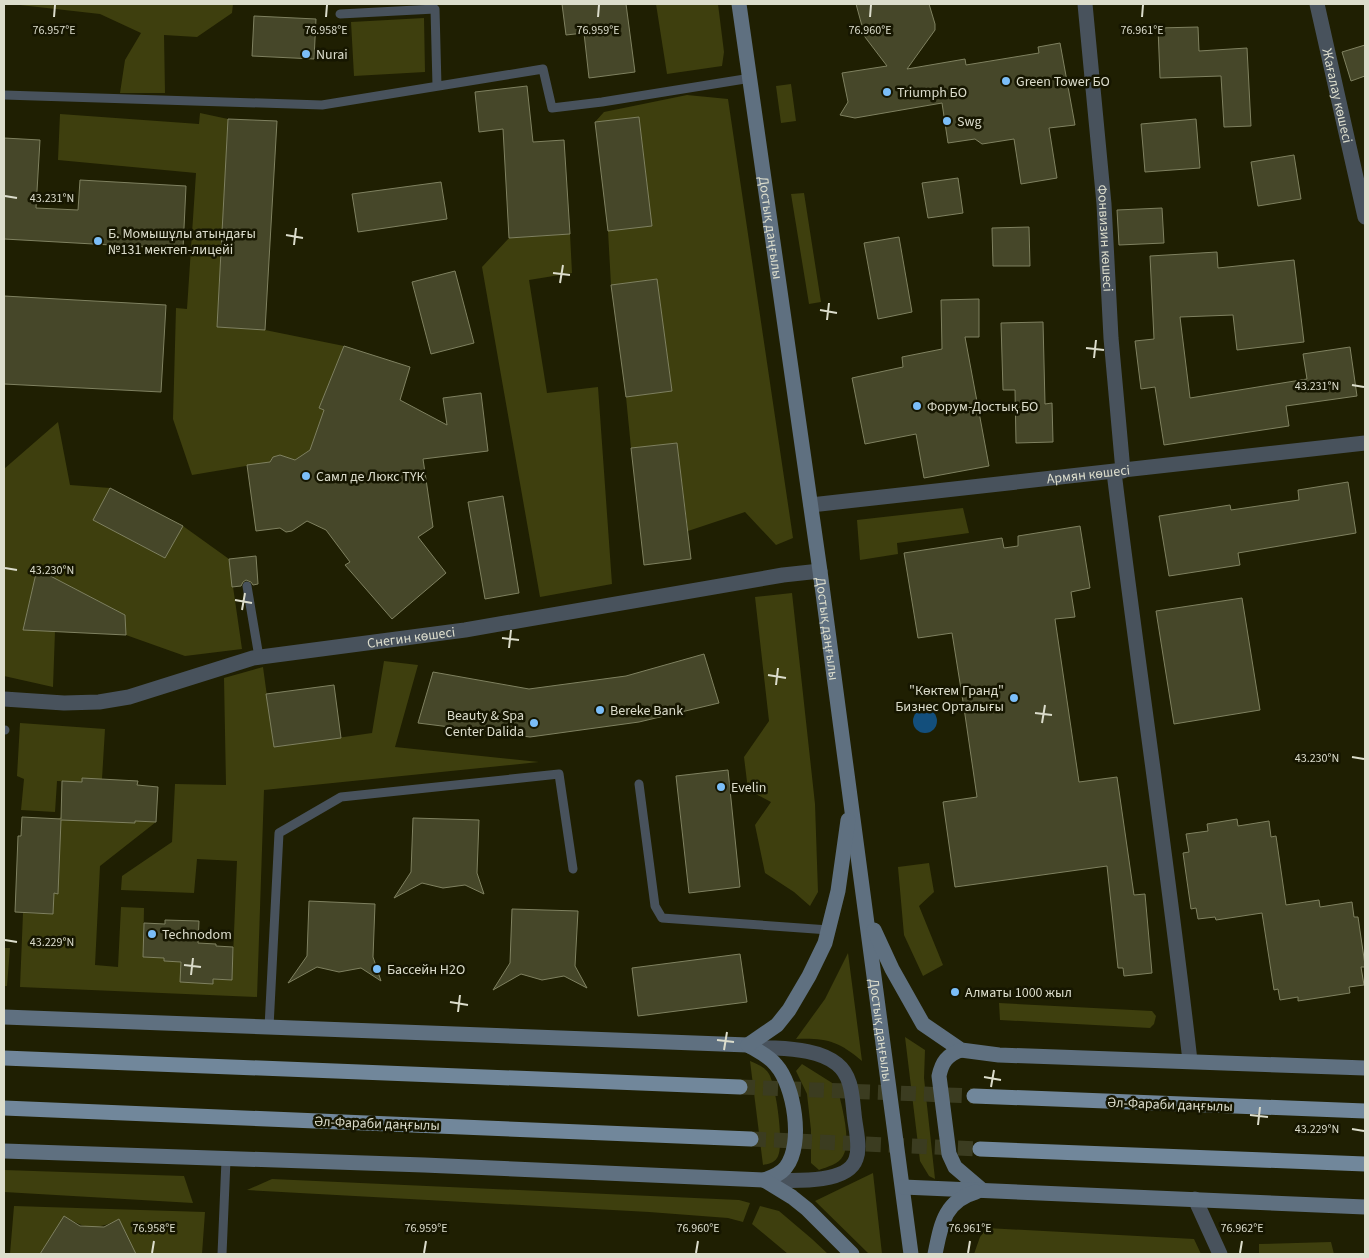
<svg xmlns="http://www.w3.org/2000/svg" width="1369" height="1258" font-family="'Source Sans 3',sans-serif">
<style>
.green{fill:#3e3f0e}
.water{fill:#134f7c}
.building{fill:#464729;stroke:#7f8160}
.lines{fill:none;stroke-linecap:round;stroke-linejoin:round}
.primary-tunnel{stroke:#3b3c20;stroke-width:15;stroke-dasharray:15 8;stroke-linecap:butt}
.lane{stroke:#48525c;stroke-width:9}
.street{stroke:#48525c;stroke-width:15}
.secondary{stroke:#5f7080;stroke-width:15}
.primary{stroke:#71879b;stroke-width:15}
.ticks{fill:none;stroke:#dcddcc;stroke-width:2}
.poi-dot{fill:#7bbef8;stroke:#161600;stroke-width:2}
.labels{text-anchor:middle;stroke-width:5;stroke-linejoin:round;paint-order:stroke}
.poi-label{font-size:14px;fill:#dcddcc;stroke:#161600;text-anchor:start}
.street-label{font-size:14px;fill:#dcddcc;stroke:#161600}
.ticks-label{font-size:12px;text-anchor:middle;fill:#dcddcc;stroke:#161600;stroke-width:5;stroke-linejoin:round;paint-order:stroke}
</style>
<rect width="100%" height="100%" fill="#1f1f02"/>
<path class="green" d="M11,4H233L232,13L197,37L164,35L165,93H120L125,60L141,33L100,14Z
M656,4H718L724,52L722,66L667,74Z
M424,18L425,72L354,76L351,22Z
M791,84L796,121L781,123L776,86Z
M687,95L728,99L793,538L776,545L745,512L688,531L677,443L631,448L626,397L672,391L657,279L611,285L608,231L652,226L639,117L595,122L604,112Z
M200,113L228,119L217,327L265,330L344,346L319,408L324,410L310,450L288,464L279,455L273,457L270,462L192,475L173,419L176,308L187,309L196,173L58,160L60,114L199,124Z
M804,193L821,302L809,304L791,194Z
M570,234L572,273L529,280L547,393L598,387L612,584L540,597L482,267L509,238Z
M58,422L70,485L110,488L94,520L165,558L183,526L229,559L242,649L185,656L126,635L125,615L37,569L23,629L55,631L53,687L4,676V469Z
M963,508L969,533L897,543L898,554L860,560L857,520Z
M792,593L815,804L818,892L810,906L794,892L765,873L755,825L771,802L748,790L744,757L769,721L755,597Z
M384,661L418,665L395,747L539,762L264,790L257,997L20,987L23,913L53,914L54,893H58L60,839L57,838L58,819L61,817L80,818V821L135,823V821L156,822L100,866L95,965L118,967L121,907L144,908L143,957L164,958V961L181,962L213,984V979L232,980L237,861L197,859L194,893L121,890L122,876L172,842L175,784L226,785L224,678L263,667L274,747L372,733Z
M20,723L105,729L102,779H82V782L57,781L55,812L21,810L24,779L17,776Z
M929,863L934,892L919,906L943,965L923,976L904,935L898,867Z
M4,948H10L7,986H4Z
M848,953L862,1061C838,1041 827,1038 796,1039L825,999Z
M999,1003L1152,1011L1156,1016L1154,1024L1150,1028L1000,1020Z
M905,1037L925,1050L924,1078L935,1179L929,1176L920,1161Z
M750,1061C757,1064 765,1067 769,1074C776,1085 785,1148 777,1158C774,1163 768,1164 763,1165Z
M802,1064L837,1086C841,1104 852,1140 843,1156C839,1164 827,1167 819,1170L811,1163V1130L807,1094L796,1071Z
M4,1170L184,1176L193,1203L4,1192Z
M873,1173L882,1254H869L815,1201Z
M272,1179L739,1200L750,1203L743,1222L728,1218L649,1212L247,1190Z
M14,1206L205,1212L202,1254H136L119,1219C96,1231 85,1229 64,1216L40,1254H10Z
M760,1206L779,1211L812,1239L828,1254H788L752,1224Z
M987,1228L1194,1239L1201,1254H974L980,1237Z
M1331,1242L1334,1254H1259V1244Z"/>
<path class="water" d="M913 721a12 12 0 1 1 24 0a12 12 0 1 1-24 0Z"/>
<path class="building" d="M562,4H626L635,72L589,78L584,33L566,35Z
M856,4H929L935,24V30L907,69L965,59L966,65L1039,53L1038,47L1060,43L1075,125L1049,128L1057,178L1021,184L1014,139L982,144L975,139L948,143L942,103L855,118L840,115L848,102L842,73L887,66L865,37Z
M254,16L316,19L314,59L252,56Z
M1198,27L1199,51L1247,48L1251,126L1224,127L1221,76L1160,78L1158,28Z
M1365,45V76L1351,81L1342,52Z
M527,86L533,142L564,140L570,234L509,238L503,129L479,132L475,92Z
M639,117L652,226L608,231L595,122Z
M228,119L277,121L265,330L217,327Z
M1196,119L1200,168L1145,172L1141,124Z
M4,138L40,140L36,208L78,210L80,180L186,186L183,249L4,239Z
M1294,155L1301,199L1258,206L1251,162Z
M958,178L963,213L928,218L922,183Z
M441,182L447,219L358,232L352,194Z
M1162,208L1164,243L1119,245L1117,210Z
M1029,227L1030,266H993L992,228Z
M899,237L912,312L878,319L864,243Z
M1217,252L1218,268L1294,260L1304,342L1237,350L1233,315L1180,317L1190,398L1307,379L1303,354L1350,347L1357,396L1286,406L1289,426L1164,445L1155,387L1141,389L1135,341L1154,339L1150,256Z
M455,271L474,343L431,354L412,282Z
M657,279L672,391L626,397L611,285Z
M4,296L166,305L161,392L4,384Z
M979,299V337H965L989,466L924,478L916,434L865,444L852,378L903,367L902,357L942,349L941,300Z
M1043,322L1045,404L1052,403L1053,442L1016,443L1015,390H1003L1001,323Z
M344,346L410,367L400,400L447,425L443,398L481,393L488,451L423,459L433,527L418,537L446,573L392,619L345,565L350,562L326,530L307,521L292,531L286,532L280,528L256,531L247,465L270,462L273,457L280,455L295,460L310,450L324,410L319,408Z
M677,443L691,559L644,565L631,448Z
M1348,482L1356,533L1238,553L1240,565L1169,576L1159,516L1230,505L1231,510L1299,500L1298,490Z
M110,488L183,526L165,558L93,520Z
M503,496L519,593L485,599L468,502Z
M1080,526L1090,588L1071,592L1075,617L1055,619L1079,782L1117,777L1134,895L1145,894L1152,973L1124,976L1123,968H1118L1107,866L955,887L943,802L977,797L964,708L952,633L918,638L904,553L1002,538L1004,548L1018,546V536Z
M256,556L258,584L253,585L251,582L246,580L243,582L241,586L232,587L229,559Z
M37,569L125,615L126,635L23,630Z
M1242,598L1260,710L1174,724L1156,611Z
M704,654L719,703L639,722L530,737L418,723L433,672L529,689L626,676Z
M334,685L341,738L274,747L266,694Z
M728,770L740,887L689,893L676,776Z
M82,778L138,781L137,785L158,787L156,822L135,821V823L61,820L58,894L54,893L53,914L15,912L18,836H21L22,817L61,819L62,781L82,782Z
M413,818L479,820L477,873L484,894L465,885L443,888L422,883L394,898L411,872Z
M1237,819L1238,826L1269,821L1271,837L1276,836L1286,905L1319,900L1320,907L1352,902L1354,917H1358L1365,965V967H1361L1364,985L1349,987L1350,993L1298,1001V997L1280,1000L1278,989L1274,990L1262,913L1216,920L1215,917L1198,919L1196,908L1191,909L1183,853L1189,852L1186,834L1208,831L1207,824Z
M309,901L375,904L373,957L381,981L361,968L339,972L317,967L288,983L307,956Z
M512,909L578,911L575,966L587,988L564,976L542,980L521,974L493,990L510,963Z
M165,920L199,921L198,943L216,944V946L233,947L232,980L213,979V984L180,982L181,962L164,961V958L143,957L144,923L165,924Z
M740,954L747,1002L638,1016L632,968Z
M64,1216L80,1226L104,1227L119,1219L136,1254H40Z"/>
<g class="lines">
<path class="primary-tunnel" d="M740,1087L974,1096
M751,1139L980,1149"/>
<path class="lane" d="M340,14L435,9L437,86
M4,95L322,105L543,69L552,108L602,102L751,78
M247,586L259,657
M4,730H5
M639,784L655,906L662,918L829,930
M269,1027L279,833L341,797L559,774L573,869
M222,1254L226,1160"/>
<g class="street">
<path id="s1" d="M1085,4L1104,204L1111,338L1123,471"/>
<path id="s2" d="M1317,4L1365,217"/>
<path d="M1114,472C1138,669 1168,865 1190,1061"/>
<path id="s3" d="M811,505L1365,443"/>
<path id="s4" d="M4,699L64,703L99,702L129,697L253,658L465,630L783,575L820,571"/>
<path d="M749,1046C757,1048 766,1048 775,1048C795,1049 821,1051 837,1064C852,1076 852,1096 854,1113C855,1127 861,1146 856,1159C847,1186 786,1180 764,1180"/>
<path d="M1195,1199L1220,1254"/>
</g>
<g class="secondary">
<path id="s5" d="M739,4L820,571L911,1254"/>
<path d="M874,930L892,969L923,1024L961,1050L999,1055L1365,1068"/>
<path d="M4,1017L748,1045C758,1051 769,1056 776,1065C794,1085 804,1144 786,1167C781,1174 772,1177 764,1180L424,1165L4,1151"/>
<path d="M748,1045L777,1025L789,1010L809,976L825,943L838,891L848,820"/>
<path d="M961,1050C947,1055 942,1062 939,1076L949,1154L955,1167L982,1190"/>
<path d="M764,1180L792,1197L807,1209L852,1254"/>
<path d="M903,1187L1365,1207"/>
<path d="M935,1254C941,1225 944,1201 976,1192"/>
</g>
<path class="primary" d="M4,1058L740,1087
M974,1096L1365,1111
M4,1108L751,1139
M980,1149L1365,1164"/>
</g>
<path class="ticks" d="M54,17L55,5M326,17L327,5M598,17L599,5M870,17L871,5M1142,17L1143,5M5,196L17,198M286,235L303,238M294,245L296,228M553,273L570,275M560,283L563,265M820,310L837,313M827,320L829,303M1086,348L1104,350M1094,358L1096,340M1352,385L1364,387M5,568L17,570M235,600L252,603M242,610L245,593M502,638L519,640M509,648L511,630M768,675L786,678M776,685L778,668M1035,713L1052,715M1042,723L1045,705M1352,757L1364,759M5,940L17,942M184,965L201,967M191,975L193,958M450,1002L468,1005M458,1012L460,995M717,1040L734,1042M724,1050L727,1032M984,1077L1001,1080M991,1087L994,1070M1250,1115L1268,1117M1258,1125L1260,1107M1352,1129L1364,1131M152,1253L154,1241M424,1253L426,1241M696,1253L698,1241M968,1253L970,1241M1240,1253L1242,1241"/>
<g class="poi-dot">
<circle cx="306" cy="54" r="5"/>
<circle cx="1006" cy="81" r="5"/>
<circle cx="887" cy="92" r="5"/>
<circle cx="947" cy="121" r="5"/>
<circle cx="98" cy="241" r="5"/>
<circle cx="917" cy="406" r="5"/>
<circle cx="306" cy="476" r="5"/>
<circle cx="1014" cy="698" r="5"/>
<circle cx="600" cy="710" r="5"/>
<circle cx="534" cy="723" r="5"/>
<circle cx="721" cy="787" r="5"/>
<circle cx="152" cy="934" r="5"/>
<circle cx="377" cy="969" r="5"/>
<circle cx="955" cy="992" r="5"/>
</g>
<g class="labels">
<g class="poi-label">
<text x="316" y="59">Nurai</text>
<text x="1016" y="86">Green Tower БО</text>
<text x="897" y="97">Triumph БО</text>
<text x="957" y="126">Swg</text>
<text x="108" y="238">Б. Момышұлы атындағы<tspan x="108" dy="16">№131 мектеп-лицейі</tspan></text>
<text x="927" y="411">Форум-Достық БО</text>
<text x="316" y="481">Самл де Люкс ТҮК</text>
<text x="1004" y="695" text-anchor="end">"Көктем Гранд"<tspan x="1004" dy="16">Бизнес Орталығы</tspan></text>
<text x="610" y="715">Bereke Bank</text>
<text x="524" y="720" text-anchor="end">Beauty &amp; Spa<tspan x="524" dy="16">Center Dalida</tspan></text>
<text x="731" y="792">Evelin</text>
<text x="162" y="939">Technodom</text>
<text x="387" y="974">Бассейн H2O</text>
<text x="965" y="997">Алматы 1000 жыл</text>
</g>
<g class="street-label">
<text dy="5" stroke="none"><textPath href="#s2" startOffset="94">Жағалау көшесі</textPath></text>
<text dy="5" stroke="none"><textPath href="#s5" startOffset="226">Достық даңғылы</textPath></text>
<text dy="5" stroke="none"><textPath href="#s1" startOffset="235">Фонвизин көшесі</textPath></text>
<text dy="5" stroke="none"><textPath href="#s3" startOffset="279">Армян көшесі</textPath></text>
<text dy="5" stroke="none"><textPath href="#s5" startOffset="631">Достық даңғылы</textPath></text>
<text dy="5" stroke="none"><textPath href="#s4" startOffset="415">Снегин көшесі</textPath></text>
<text dy="5" stroke="none"><textPath href="#s5" startOffset="1036">Достық даңғылы</textPath></text>
<text transform="translate(1170 1104) rotate(2)" y="5">Әл-Фараби даңғылы</text>
<text transform="translate(377 1123) rotate(2)" y="5">Әл-Фараби даңғылы</text>
</g>
</g>
<g class="ticks-label">
<text x="54" y="34">76.957°E</text>
<text x="326" y="34">76.958°E</text>
<text x="598" y="34">76.959°E</text>
<text x="870" y="34">76.960°E</text>
<text x="1142" y="34">76.961°E</text>
<text x="52" y="202">43.231°N</text>
<text x="1317" y="390">43.231°N</text>
<text x="52" y="574">43.230°N</text>
<text x="1317" y="762">43.230°N</text>
<text x="52" y="946">43.229°N</text>
<text x="1317" y="1133">43.229°N</text>
<text x="154" y="1232">76.958°E</text>
<text x="426" y="1232">76.959°E</text>
<text x="698" y="1232">76.960°E</text>
<text x="970" y="1232">76.961°E</text>
<text x="1242" y="1232">76.962°E</text>
</g>
<rect width="1369" height="1258" fill="none" stroke="#dcddcc" stroke-width="10"/>
</svg>
